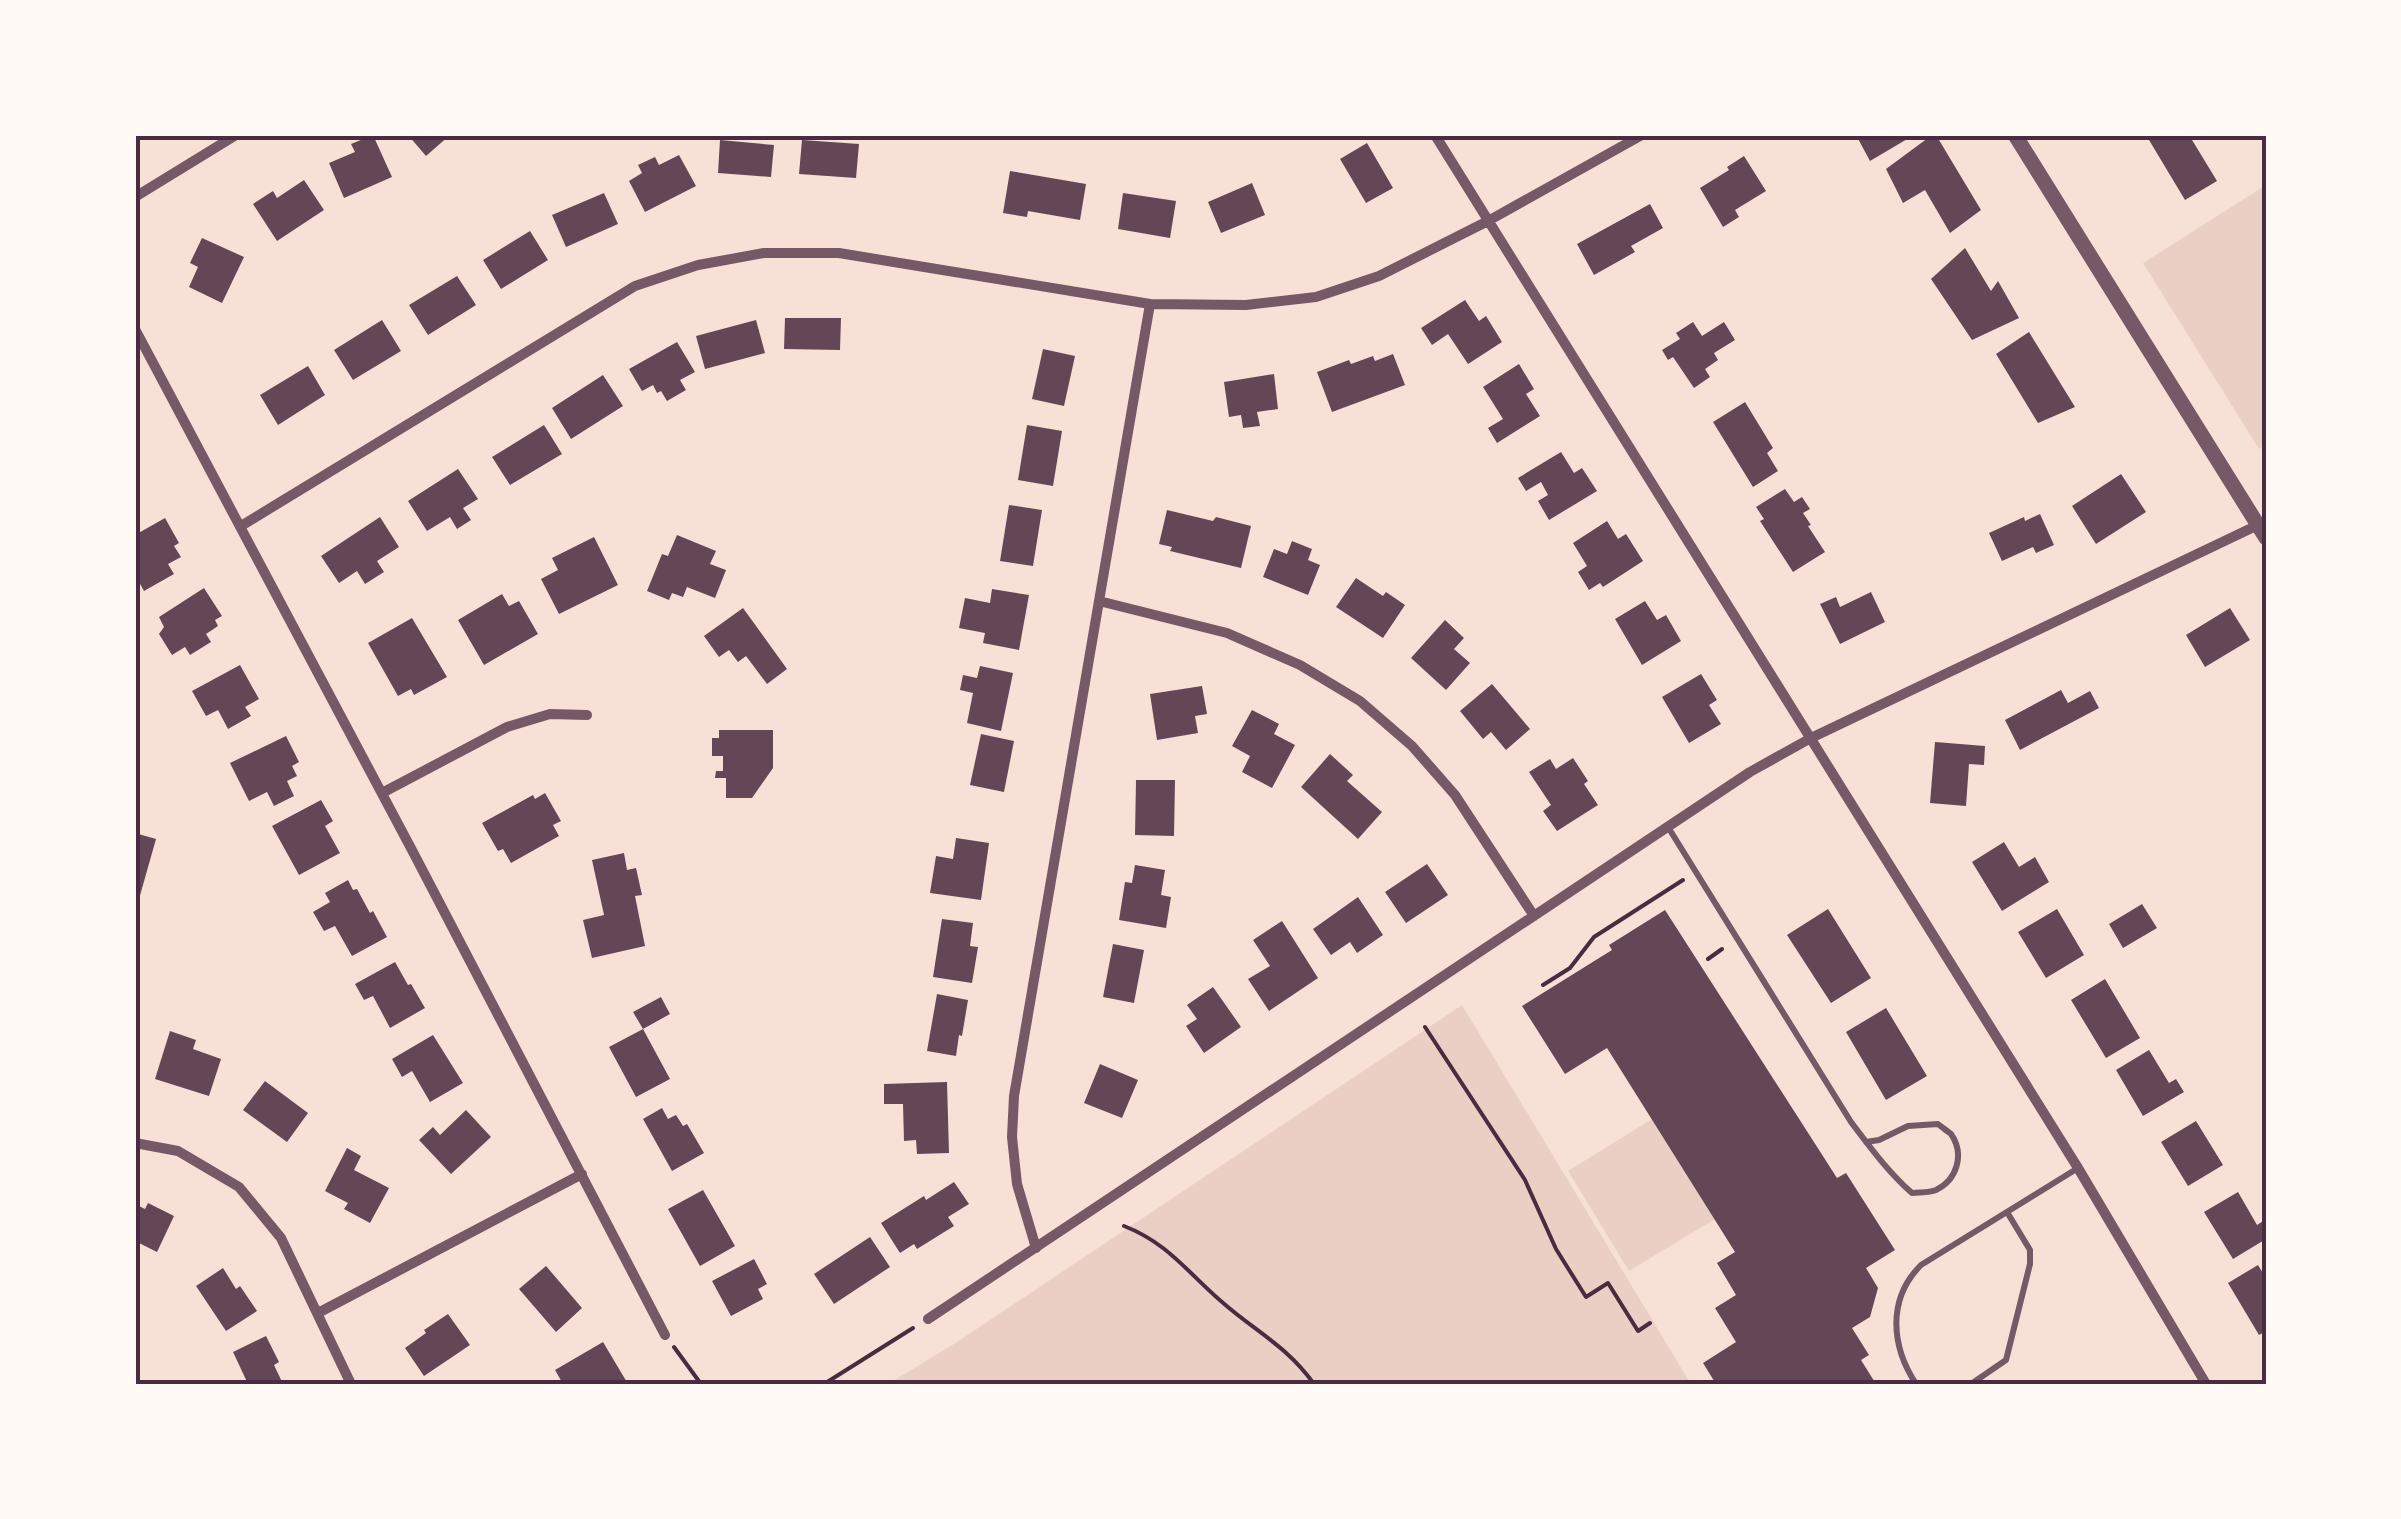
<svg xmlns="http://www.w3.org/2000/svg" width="2401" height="1519" font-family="Commissioner,sans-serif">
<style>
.green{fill:#ebcfc5}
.building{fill:#644757}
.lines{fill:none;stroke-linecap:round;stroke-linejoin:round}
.path{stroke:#4a2c40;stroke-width:4}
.service{stroke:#755966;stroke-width:6}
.minor{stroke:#755966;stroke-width:10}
.tertiary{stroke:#755966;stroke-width:15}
.neatline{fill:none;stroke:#4a2c40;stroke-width:4}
</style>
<rect width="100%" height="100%" fill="#f7e1d7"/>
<path class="green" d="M2266,185V445L2259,449L2143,263Z
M1462,1005L1691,1384H888L954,1344Z
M1652,1119L1715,1219L1629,1271L1568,1171Z"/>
<path class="building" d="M373,135L392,177L344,198L329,163L355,152L351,144Z
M408,135H450L426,156Z
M1856,135H1914L1870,161Z
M1932,135H1936L1981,210L1950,233L1925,190L1903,203L1886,169Z
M2146,135H2189L2217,181L2185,200Z
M720,140L774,145L771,177L718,173Z
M802,140L859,144L856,178L799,174Z
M1367,143L1393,188L1366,203L1340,159Z
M679,155L696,186L645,212L629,181L642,173L638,165L655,157L659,165Z
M1744,156L1766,191L1735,210L1739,217L1723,227L1700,188L1729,170L1727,167Z
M1010,171L1086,184L1080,220L1028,211L1027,217L1003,213Z
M304,180L324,210L277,241L253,204L273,191L277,198Z
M1252,183L1265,215L1221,233L1208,202Z
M604,193L618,224L566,247L552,215Z
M1123,193L1176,201L1170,238L1118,229Z
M1650,204L1663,228L1631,246L1635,252L1594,275L1577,244Z
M530,231L548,260L501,289L483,260Z
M202,238L244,257L222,303L189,287L198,267L190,263Z
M1965,248L1991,291L1998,281L2019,318L1972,340L1931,279Z
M457,276L476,305L428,335L409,305Z
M1465,300L1479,321L1486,316L1502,342L1468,364L1448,334L1432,345L1421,328Z
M785,318H841L840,350L784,349Z
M382,320L401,351L353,380L334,350Z
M756,320L765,353L705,369L696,336Z
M1693,322L1702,336L1724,322L1735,340L1714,353L1718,360L1705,369L1710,377L1694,388L1673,357L1668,360L1662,350L1680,339L1676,333Z
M2029,332L2075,407L2038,423L1996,354Z
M677,342L695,372L680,380L686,390L667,401L661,391L657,393L653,385L642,391L629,369Z
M1043,349L1075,356L1064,406L1032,399Z
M1393,354L1405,385L1332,412L1317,372L1349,360L1351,364L1373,356L1375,361Z
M1519,364L1534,389L1526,394L1540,416L1497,443L1488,428L1503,419L1483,387Z
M308,366L325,395L278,425L260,395Z
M1274,374L1278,409L1257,412L1260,426L1243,428L1241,415L1229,417L1224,382Z
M603,375L623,406L571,439L552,408Z
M1745,402L1773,448L1767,453L1778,471L1753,487L1713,422Z
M544,425L562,454L510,485L492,457Z
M1027,425L1062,431L1053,486L1018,480Z
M1561,452L1574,473L1582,468L1597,491L1549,520L1538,501L1548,495L1541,482L1526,491L1518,478Z
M458,469L478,499L463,508L471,520L457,529L450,517L427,531L408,501Z
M2121,474L2146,512L2096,544L2072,506Z
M1785,489L1794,502L1802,497L1810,509L1803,513L1811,525L1808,526L1825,552L1793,572L1760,521L1764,519L1756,507Z
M1009,505L1042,510L1033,566L1000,561Z
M1167,510L1213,521L1216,517L1251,526L1241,568L1170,551L1172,547L1159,544Z
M2040,514L2054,545L2036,553L2033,547L2002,561L1989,533L2024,517L2025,521Z
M380,517L399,547L377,561L384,572L365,584L357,571L339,583L321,556Z
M165,518L179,543L174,546L181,557L168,564L174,574L144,591L135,575V535Z
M1607,521L1618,539L1626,534L1643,561L1603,587L1600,583L1589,590L1578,572L1587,566L1573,543Z
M677,535L716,551L710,564L726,570L715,598L687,587L683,597L672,593L669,600L647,591L662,554L668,556Z
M594,537L618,585L559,614L541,579L558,570L552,558Z
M1292,541L1312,549L1308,560L1320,565L1308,595L1263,577L1274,549L1287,554Z
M1356,578L1383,596L1386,592L1405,605L1383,638L1336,607Z
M204,588L222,616L215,620L218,626L206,634L211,642L190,655L185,647L172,655L159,634L164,627L159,617Z
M992,589L1029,595L1019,650L983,643L985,633L959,628L965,598L990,603Z
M1871,592L1885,622L1840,644L1820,604L1836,597L1840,607Z
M502,594L509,606L519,601L538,634L484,665L458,620Z
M1645,601L1657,620L1666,615L1681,641L1642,665L1615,619Z
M743,608L787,669L767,684L746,656L738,662L729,650L719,657L704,636Z
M2230,608L2250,640L2205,667L2186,635Z
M412,618L447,677L414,695L411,689L398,696L368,643Z
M1445,620L1464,638L1454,649L1470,663L1446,690L1411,658Z
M240,665L259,699L245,707L251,716L228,729L218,710L206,716L192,691Z
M980,666L1013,673L1001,731L967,723L973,693L960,690L963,675L977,678Z
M1701,674L1717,700L1709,705L1721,724L1689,743L1662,697Z
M1492,684L1530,729L1506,750L1491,732L1483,739L1460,711Z
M1202,686L1207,714L1195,716L1198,733L1157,740L1150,694Z
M2061,690L2068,703L2090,691L2099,708L2020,750L2005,720Z
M1252,710L1279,724L1274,734L1295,745L1272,788L1242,772L1250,756L1232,746Z
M719,730H773V768L752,798H726V778H715L716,771H723V756H712V738H719Z
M981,734L1014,741L1004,792L970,785Z
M286,736L299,762L292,766L297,776L287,781L294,796L274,806L267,792L249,801L230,763Z
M1935,742L1985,746L1984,765L1969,764L1966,806L1930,803Z
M1330,754L1353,775L1347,781L1382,812L1358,839L1301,787Z
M1573,758L1588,781L1584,784L1598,805L1557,831L1543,811L1551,805L1529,772L1550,759L1556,769Z
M1136,780H1175L1174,836L1135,835Z
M545,793L561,821L553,825L559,836L511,863L503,849L498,851L482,823L533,795L535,799Z
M321,800L333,821L325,826L340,853L299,875L272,826Z
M135,833L156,839L139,899L135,897Z
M956,838L989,843L981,900L930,893L936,856L953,859Z
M2004,842L2019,867L2035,857L2049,882L2002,911L1972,862Z
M624,853L627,870L636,868L642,895L635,896L645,946L592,958L583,920L604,915L592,860Z
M1427,864L1448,895L1406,923L1385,892Z
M1135,865L1165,870L1161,895L1171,897L1166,928L1119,920L1125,882L1132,883Z
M348,880L353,890L357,889L370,913L373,911L387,937L352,956L335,926L324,931L313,912L330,902L325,893Z
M1358,897L1383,935L1357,953L1350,942L1331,955L1313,929Z
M2142,904L2157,928L2123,948L2109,924Z
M1828,909L1871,978L1831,1003L1787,935Z
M2057,909L2084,955L2046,978L2018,932Z
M1665,910L1837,1178L1846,1173L1895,1250L1866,1268L1878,1288L1870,1317L1852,1328L1869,1355L1861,1360L1876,1384H1716L1703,1363L1736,1342L1715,1308L1736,1295L1717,1263L1735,1252L1607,1048L1565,1074L1522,1006L1612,950L1609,945Z
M942,919L973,923L970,946L978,947L972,983L933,977Z
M1282,921L1318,978L1269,1011L1248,979L1270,966L1253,940Z
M1113,944L1144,950L1134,1003L1103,997Z
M395,962L408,985L411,984L425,1008L390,1028L373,996L364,1000L355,984Z
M2105,979L2140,1038L2106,1058L2071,1000Z
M1213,987L1241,1027L1204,1053L1186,1026L1197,1019L1187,1005Z
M937,994L968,1000L962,1036L959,1035L956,1056L927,1051Z
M661,997L670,1014L643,1029L633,1012Z
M1886,1008L1927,1076L1886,1100L1846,1032Z
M643,1029L670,1079L636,1097L609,1047Z
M170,1031L196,1040L193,1049L221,1059L209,1096L155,1079Z
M433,1035L463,1083L430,1102L412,1071L402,1077L392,1059Z
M2149,1050L2169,1083L2176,1079L2184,1092L2143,1116L2116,1070Z
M1100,1064L1138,1080L1122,1118L1084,1103Z
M265,1081L308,1113L287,1142L243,1110Z
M947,1082L949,1153L917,1154L916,1140L904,1141L903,1104H884V1084Z
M662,1108L668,1119L676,1115L683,1126L687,1124L704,1153L672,1171L643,1119Z
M466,1110L491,1137L451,1174L419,1140L433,1127L440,1135Z
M2196,1121L2223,1165L2188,1186L2161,1142Z
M347,1148L361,1156L354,1170L389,1188L370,1223L344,1209L348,1203L325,1191Z
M954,1182L969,1204L948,1217L954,1226L917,1249L914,1244L900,1253L881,1223L924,1196L926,1200Z
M703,1190L735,1246L700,1266L668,1209Z
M2238,1192L2257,1225L2266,1219V1239L2233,1259L2204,1212Z
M148,1203L174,1216L157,1252L135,1241V1204L145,1209Z
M870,1237L890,1267L834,1304L814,1274Z
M754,1259L767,1284L758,1289L763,1299L731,1316L712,1281Z
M2258,1265L2266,1278V1331L2259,1335L2228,1283Z
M546,1266L582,1308L556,1332L519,1289Z
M223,1268L236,1289L240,1286L257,1311L226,1331L196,1286Z
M448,1314L470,1345L424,1376L405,1348L426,1333L424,1330Z
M266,1336L279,1362L274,1365L283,1384H248L233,1352Z
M603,1342L628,1384H563L555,1370Z"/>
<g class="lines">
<path class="path" d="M1708,959L1722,949
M1543,985L1570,968L1594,937L1683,880
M1425,1027L1525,1180L1556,1249L1586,1297L1608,1283L1638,1331L1650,1323
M1124,1226C1168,1243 1188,1273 1222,1302C1256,1332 1287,1346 1314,1384
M674,1347L701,1384
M824,1384L913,1328"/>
<path class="service" d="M1668,827L1851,1122C1870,1147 1888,1172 1912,1193C1920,1192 1929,1193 1936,1190C1957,1180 1965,1154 1951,1134C1950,1133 1939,1125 1938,1124L1908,1126L1879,1140L1866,1142
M1916,1384C1891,1346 1887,1299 1921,1265L2078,1168
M1971,1384L2006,1360L2030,1264V1250L2007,1212"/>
<path class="minor" d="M1435,135L2078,1168L2206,1384
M135,197L236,135
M135,329L413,852L665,1335
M241,526L635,286L698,265L764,253H839L1150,304L1246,305L1316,297L1379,276L1488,221L1642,135
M1099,601L1227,633L1300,665L1360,701L1412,746L1455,795L1534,916
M382,793L507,727L550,714L587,715
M135,1143L178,1151L239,1187L281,1238L351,1384
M1036,1248L1017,1184L1012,1137L1014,1096L1150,304
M318,1313L582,1174
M928,1319L1750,772L1811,738L2258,525"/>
<path class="tertiary" d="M2015,135L2266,538"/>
</g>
<rect width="2401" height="1519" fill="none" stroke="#fffaf5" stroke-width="275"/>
<rect x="138" y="138" width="2126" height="1244" class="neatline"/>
</svg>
